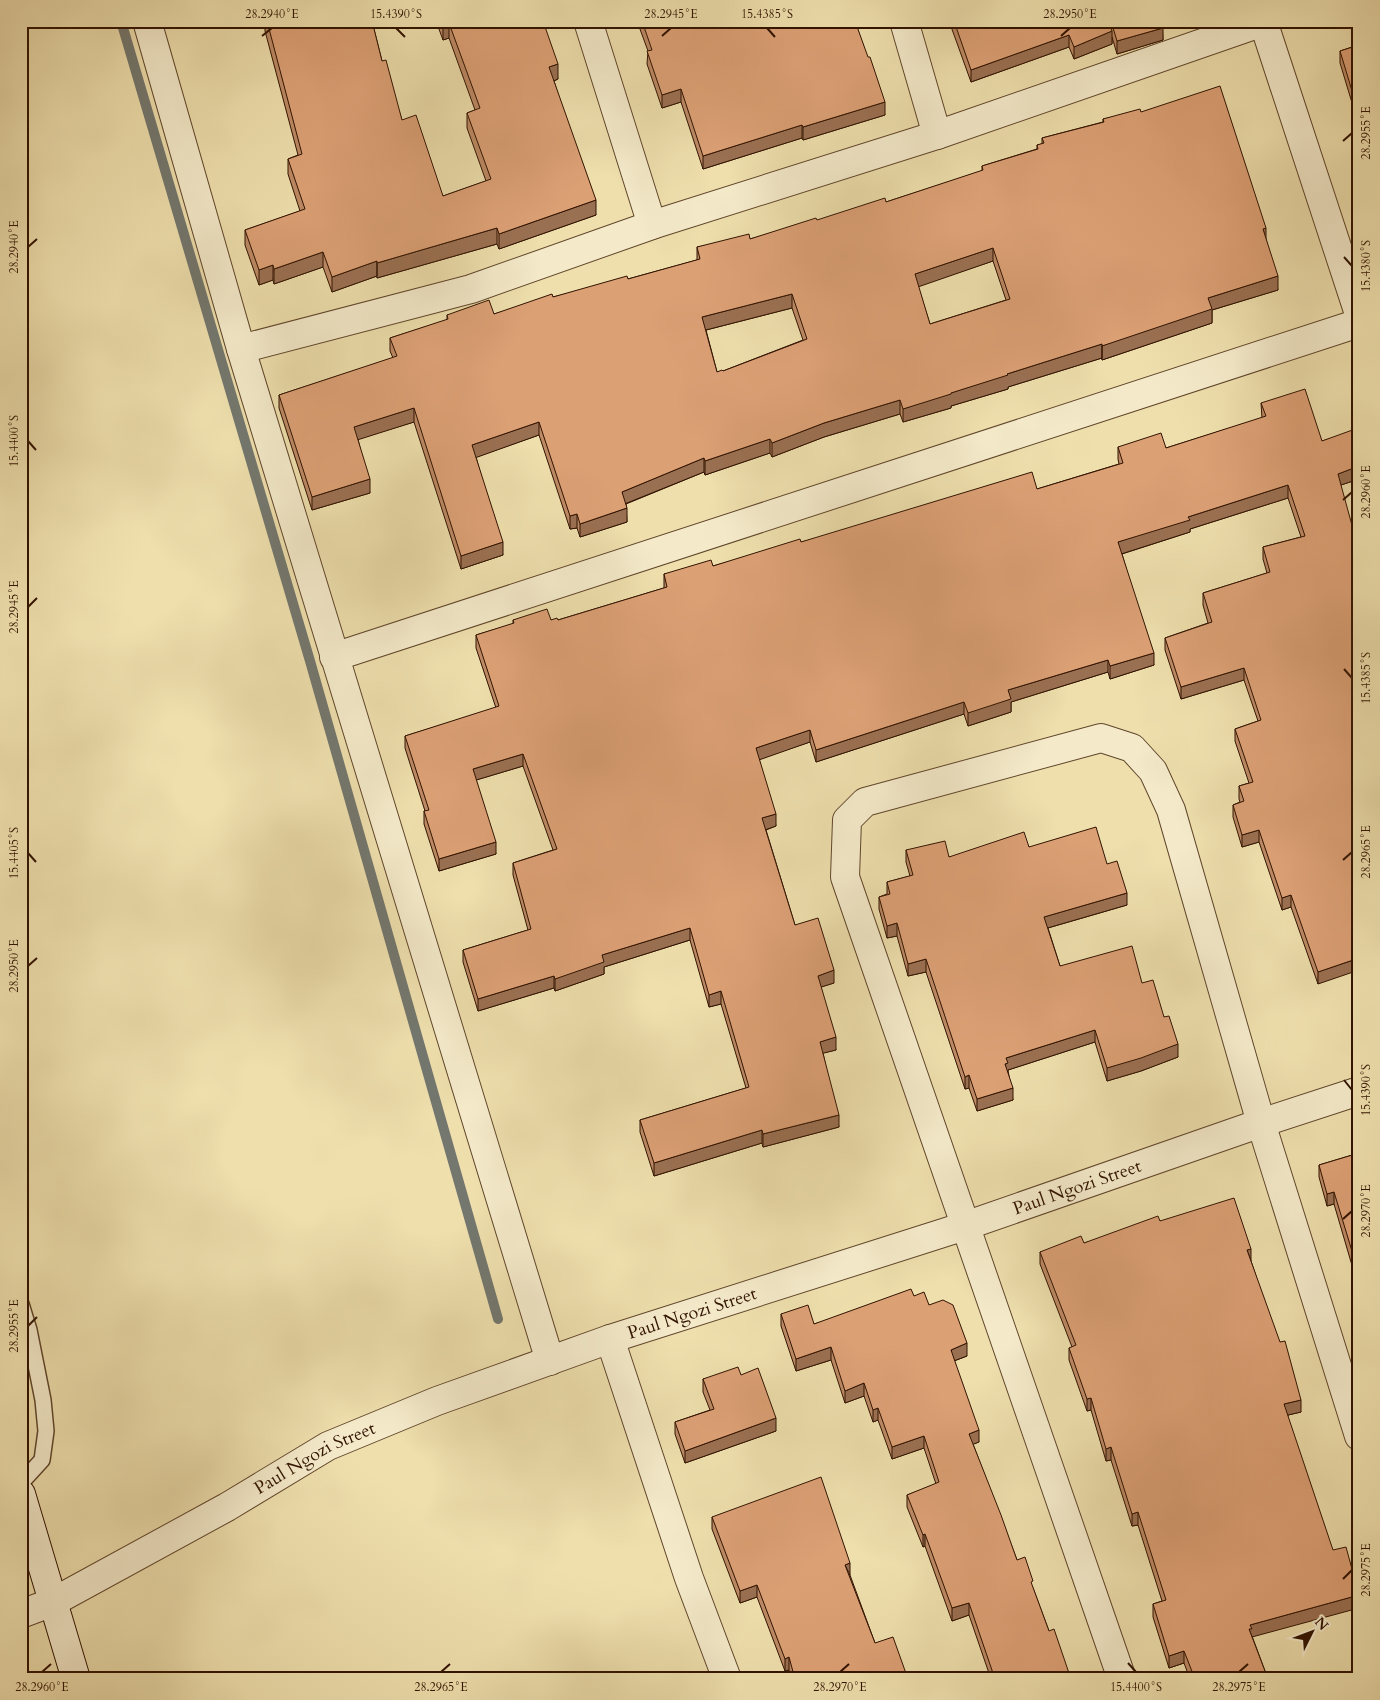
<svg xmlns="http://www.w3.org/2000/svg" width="1380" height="1700" font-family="Cardo,serif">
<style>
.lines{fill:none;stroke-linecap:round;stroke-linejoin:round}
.stream{stroke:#73776e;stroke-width:10}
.service-casing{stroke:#60462b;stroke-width:18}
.minor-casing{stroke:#60462b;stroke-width:30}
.tertiary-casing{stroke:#60462b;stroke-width:30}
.secondary-casing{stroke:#311300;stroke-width:30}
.service{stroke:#f4eaca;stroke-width:15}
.minor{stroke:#f4eaca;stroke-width:28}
.tertiary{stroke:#f4eaca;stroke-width:28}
.secondary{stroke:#f4eaca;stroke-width:28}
.wall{fill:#bd8a65;stroke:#311300;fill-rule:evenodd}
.shaded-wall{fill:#9a7052;stroke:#311300}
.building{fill:#dca075;stroke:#311300;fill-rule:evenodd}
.ticks{fill:none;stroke:#311300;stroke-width:2}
.labels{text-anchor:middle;stroke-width:5;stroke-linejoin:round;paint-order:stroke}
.street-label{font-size:18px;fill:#311300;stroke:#f4eaca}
.neatline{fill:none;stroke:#311300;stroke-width:2}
.ticks-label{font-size:12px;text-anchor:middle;fill:#311300}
</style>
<rect width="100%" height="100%" fill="#eedfad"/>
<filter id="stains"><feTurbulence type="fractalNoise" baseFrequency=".004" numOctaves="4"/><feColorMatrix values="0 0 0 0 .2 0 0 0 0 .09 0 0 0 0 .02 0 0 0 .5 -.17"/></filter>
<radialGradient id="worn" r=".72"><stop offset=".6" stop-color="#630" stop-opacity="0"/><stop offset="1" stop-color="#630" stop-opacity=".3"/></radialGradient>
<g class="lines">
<path class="stream" d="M121,21L310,661L498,1319"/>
<defs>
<path id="service" d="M21,1304L29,1330L43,1400L46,1431L42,1460L21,1483"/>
<g id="minor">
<path d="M147,21L241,349L550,1361"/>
<path d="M588,21L652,225"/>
<path d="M904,21L937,135"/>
<path d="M1263,21L1359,314"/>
<path d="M241,349L471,289L652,225L937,135L1263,22"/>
<path d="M334,657L1359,323"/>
<path d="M610,1339L689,1578L727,1679"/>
<path id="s1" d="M53,1602L227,1507L328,1446L437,1401L610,1339L965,1226L1261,1123L1359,1091"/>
<path d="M1122,1679L845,877L847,820L865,802L1101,738L1132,748L1153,771L1171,810L1261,1123L1359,1436"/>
</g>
<path id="tertiary" d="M21,1614L53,1602"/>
<path id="secondary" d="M21,1494L76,1679"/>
</defs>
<use href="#service" class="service-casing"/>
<use href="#minor" class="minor-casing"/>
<use href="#tertiary" class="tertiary-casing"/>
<use href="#secondary" class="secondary-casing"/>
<use href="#service" class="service"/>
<use href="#minor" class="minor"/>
<use href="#tertiary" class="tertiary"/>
<use href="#secondary" class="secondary"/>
</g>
<path class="wall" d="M265,21H372L382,61L402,120L443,196L486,181L467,128V113L475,110L449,38L443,40L436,21H543L558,79L554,81L596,215L499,249L497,244L377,278V276L332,292L323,267L274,284L273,280L259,285L245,245V230L300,211L288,174V159L298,155L265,31Z
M637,21H855L885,115L803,140L802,138L703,169L681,102L662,108L647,64L648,51Z
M949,21H1162L1163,40L1117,54L1112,37V44L1074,59L1069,47L971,82Z
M1352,21H1359V126L1340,63V51L1358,45Z
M1141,112L1266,239L1278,290L1212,310V323L1102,360V358L1008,387V389L951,406V408L903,422L900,414L824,437L772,457L770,453L705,475L704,472L626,504L627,522L580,537L577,528L570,529L539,435L476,457L503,555L461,569L414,422L358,439L370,493L312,510L279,408V395L393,358L390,351V338L447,320V315L494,314L553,297L628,279L697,260V247L750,239L886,202L982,171V166L1037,149V145L1042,144V138L1103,122V119ZM993,261L1006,300L930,324L918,286ZM792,308L803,340L723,371L717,372L706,330Z
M1261,403L1322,441L1359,430V479L1341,485L1318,984L1291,907L1282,910L1259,842L1242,847L1233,817V805L1240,802L1239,799V786L1249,783L1235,741V729L1258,721L1244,680L1181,699L1165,650V638L1208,623L1203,605V593L1267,573L1263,559V547L1301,537L1288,498L1190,529V532L1122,554L1154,665L1110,679L1108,672L1011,702V712L968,726L964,714L816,762L810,742L759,759L776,826L766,830L795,925L834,983L821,987L836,1050L823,1053L839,1127L763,1147L762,1143L654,1176L640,1132V1120L746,1088L721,1004L709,1007L690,940L604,967V974L555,991L554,988L478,1011L463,962V950L528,930L513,875V863L553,850L523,766L476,780L496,854L439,871L424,824V811H425L405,748V736L496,708L476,648V635L513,624V620H558L664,588V574L713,566L801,542L1037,489L1119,464L1118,459V447L1166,448L1262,418Z
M1029,847L1107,864L1127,905L1048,928L1060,966L1142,983L1164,1017L1178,1057L1141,1071L1107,1081L1095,1042L1008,1070L1013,1100L977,1111L969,1088L965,1089L926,972L908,976L897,936L887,938L879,909V897L887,894V882L910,876L906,862V850L949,857Z
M1359,1153V1305L1354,1292V1280L1356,1279L1334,1204L1327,1206L1319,1177V1165Z
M1160,1221L1251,1261L1301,1412L1288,1415L1252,1636L1268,1679H1190L1184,1663L1169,1668L1153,1617V1604L1162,1601L1138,1525L1132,1526L1111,1460L1106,1461L1091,1410L1087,1411L1069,1360V1348L1072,1347L1040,1264V1252L1084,1243Z
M914,1296L929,1305L967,1356L954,1361L979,1442L973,1444L1017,1560L1033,1588L1049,1631L1071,1679H991L969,1615L952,1621L925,1546L923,1547L907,1507V1495L936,1484L924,1448L892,1459L878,1420L873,1422L864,1396L845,1403L831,1360L796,1371L781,1326V1314L814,1324Z
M741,1375L776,1431L685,1463L675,1434V1422L710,1410L703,1392V1379Z
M712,1517L850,1575L875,1643L908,1679H792L789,1670L785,1671L757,1597L740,1603L712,1529Z"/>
<path class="shaded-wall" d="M449,23V38L443,40V25Z
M1163,28V40L1117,54V41Z
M1112,31V44L1074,59V47Z
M1069,35V47L971,82V70Z
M558,64V79L549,83V67Z
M681,89V102L662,108V95Z
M885,102V115L803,140V127Z
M802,125V138L703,169V156Z
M596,200V215L499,249V234Z
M497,228V244L377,278V263Z
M1266,228V242L1263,229Z
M993,248V261L915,288V274Z
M323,252V267L274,284V269Z
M377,261V276L332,292V277Z
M273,265V280L259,285V270Z
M1278,276V290L1212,310V323L1102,360V346L1208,298Z
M792,294V308L702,331V317Z
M1102,344V358L1008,387V389L951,406V408L903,422V409L1007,374Z
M900,400V414L824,437L772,457V443L824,423Z
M414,408V422L354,441V427Z
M539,422V435L472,459V445Z
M770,439V453L705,475V461Z
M704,458V472L622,505V492Z
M1359,466V479L1338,486V474Z
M370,479V493L312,510V497Z
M1288,485V498L1190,529V532L1118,555V542L1188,517Z
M627,508V522L580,537V524Z
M577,514V528L570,529V516Z
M503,542V555L461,569V556Z
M1154,653V665L1110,679V666Z
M1108,660V672L1011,702V712L968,726V713L1008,690Z
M1244,668V680L1181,699V687Z
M964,702V714L816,762V750Z
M810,730V742L756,761V748Z
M523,754V766L473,781V769Z
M776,814V826L762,831V818Z
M1259,830V842L1242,847V835Z
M496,842V854L439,871V859Z
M1127,893V905L1044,929V917Z
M1291,895V907L1282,910V898Z
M897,923V936L887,938V926Z
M690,928V940L604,967V974L555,991V979L602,955Z
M1359,958V970L1318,984V972Z
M926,959V972L908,976V964Z
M834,970V983L818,988V976Z
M554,976V988L478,1011V999Z
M721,991V1004L709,1007V995Z
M1095,1030V1042L1008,1070L1005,1076L1006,1058Z
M836,1037V1050L820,1054V1042Z
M1178,1044V1057L1141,1071L1107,1081V1068Z
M969,1075V1088L965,1089V1077Z
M1013,1088V1100L977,1111V1099Z
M839,1115V1127L763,1147V1134Z
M762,1130V1143L654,1176V1163Z
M1334,1192V1204L1327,1206V1194Z
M1251,1249V1261L1247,1250Z
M967,1343V1356L951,1362V1350Z
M831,1347V1360L796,1371V1359Z
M864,1383V1396L845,1403V1391Z
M1091,1398V1410L1087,1411V1399Z
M1301,1400V1412L1284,1416V1404Z
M878,1408V1420L873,1422V1410Z
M776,1418V1431L685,1463V1451Z
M979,1430V1442L969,1446V1434Z
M924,1436V1448L892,1459V1447Z
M1111,1447V1460L1106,1461V1449Z
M1138,1512V1525L1132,1526V1514Z
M925,1534V1546L923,1547V1535Z
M850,1563V1575L845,1565Z
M757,1585V1597L740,1603V1591Z
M1359,1595V1608L1252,1637L1249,1629L1250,1625Z
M969,1603V1615L952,1621V1608Z
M1184,1651V1663L1169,1668V1656Z
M789,1657V1670L785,1671V1659Z"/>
<path class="building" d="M267,21H372L382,61L386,60L402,120L416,115L443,196L491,179L467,113L480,108L449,23L443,25L441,21H543L558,64L549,67L596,200L499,234L497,228L377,263V261L332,277L323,252L274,269L273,265L259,270L245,230L305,209L288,159L302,154Z
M642,21H855L868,57H870L885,102L803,127L802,125L703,156L681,89L662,95L647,51L652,50Z
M954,21H1108L1112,31L1074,47L1069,35L971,70Z
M1111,21H1162L1163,28L1117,41Z
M1355,21H1359V37Z
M1359,45V114L1340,51Z
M1220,86L1266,228L1263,229L1278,276L1208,298L1212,309L1102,346V344L1007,374L1008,375L951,393V394L903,409L900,400L824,423L772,443L770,439L705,461L704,458L622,492L627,508L580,524L577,514L570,516L539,422L472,445L503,542L461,556L414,408L354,427L370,479L312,497L279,395L397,356L390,338L448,319L447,315L489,300L494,314L552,294L553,297L627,276L628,279L700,259L697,247L749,234L750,239L816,218L817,220L885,198L886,202L983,170L982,166L1038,149L1037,145L1044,143L1042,138L1104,122L1103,119L1140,109L1141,112ZM993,248L1010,299L930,324L915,274ZM792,294L807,339L723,371L722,370L717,372L702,317Z
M1305,389L1322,441L1358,428L1359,430V466L1338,474L1359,551V958L1318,972L1291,895L1282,898L1259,830L1242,835L1233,805L1244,801L1239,786L1253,782L1235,729L1261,720L1244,668L1181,687L1165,638L1212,622L1203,593L1270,572L1263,547L1305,536L1288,485L1188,517L1190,520L1118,542L1154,653L1110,666L1108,660L1008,690L1011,699L968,713L964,702L816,750L810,730L756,748L776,814L762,818L795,925L818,918L834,970L818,976L836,1037L820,1042L839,1115L763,1134L762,1130L654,1163L640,1120L749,1087L721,991L709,995L690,928L602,955L604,962L555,979L554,976L478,999L463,950L531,929L513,863L557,849L523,754L473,769L496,842L439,859L424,811L429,810L405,736L499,706L476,635L514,623L513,620L547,609L551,620L557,618L558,620L667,587L664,574L711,560L713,566L800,539L801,542L1032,472L1037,489L1123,463L1118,447L1161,433L1166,448L1266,416L1261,403Z
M1096,827L1107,864L1117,861L1127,893L1044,917L1060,966L1132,946L1142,983L1153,980L1164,1017L1169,1016L1178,1044L1141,1058L1107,1068L1095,1030L1006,1058L1008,1063L1005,1064L1013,1088L977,1099L969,1075L965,1077L926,959L908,964L897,923L887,926L879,897L890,894L887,882L913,875L906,850L945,841L949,857L1024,832L1029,847Z
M1359,1153V1274L1334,1192L1327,1194L1319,1165Z
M1234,1198L1251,1249L1247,1250L1280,1342L1285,1341L1301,1400L1284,1404L1333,1550L1346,1547L1359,1595L1250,1625L1252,1629H1249L1268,1679H1195L1184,1651L1169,1656L1153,1604L1166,1600L1138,1512L1132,1514L1111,1447L1106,1449L1091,1398L1087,1399L1069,1348L1076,1345L1040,1252L1081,1236L1084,1243L1158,1216L1160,1221Z
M1359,1278V1293L1354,1280Z
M911,1289L914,1296L924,1292L929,1305L943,1300L953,1305L967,1343L951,1350L979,1430L969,1434L1001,1515L1017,1560L1025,1557L1033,1581L1031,1582L1049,1631L1054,1629L1071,1679H995L969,1603L952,1608L925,1534L923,1535L907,1495L939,1482L924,1436L892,1447L878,1408L873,1410L864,1383L845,1391L831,1347L796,1359L781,1314L808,1305L814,1324Z
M738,1367L741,1375L758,1368L776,1418L685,1451L675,1422L714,1409L703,1379Z
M821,1477L850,1563L845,1565L875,1643L893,1637L908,1679H795L789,1657L785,1659L757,1585L740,1591L712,1517Z
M1359,1675V1679H1348Z"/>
<path class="ticks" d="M396,28L405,37M767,28L775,37M262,36L272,28M662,36L671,28M1061,36L1070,28M1343,141L1352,133M28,247L37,239M1344,257L1352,266M28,441L36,450M1343,500L1352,492M28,607L37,598M1344,669L1352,678M28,853L36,862M1343,860L1352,852M28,966L37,958M1344,1080L1352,1090M1343,1219L1352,1211M28,1326L37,1317M1343,1579L1352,1570M1128,1663L1136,1672M42,1672L51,1664M441,1672L450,1664M840,1672L849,1664M1239,1672L1248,1664"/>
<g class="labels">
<g class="street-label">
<text dy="6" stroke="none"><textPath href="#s1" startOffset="1109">Paul Ngozi Street</textPath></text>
<text dy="6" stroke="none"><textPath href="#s1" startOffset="704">Paul Ngozi Street</textPath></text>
<text dy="6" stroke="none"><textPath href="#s1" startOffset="299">Paul Ngozi Street</textPath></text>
</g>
</g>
<rect width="1380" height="1700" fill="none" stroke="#eedfad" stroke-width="55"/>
<g transform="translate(1312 1632) rotate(48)" stroke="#f4eaca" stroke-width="4" paint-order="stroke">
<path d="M0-4L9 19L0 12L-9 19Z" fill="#311300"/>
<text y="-8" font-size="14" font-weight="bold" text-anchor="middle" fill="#311300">N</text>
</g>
<rect x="28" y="28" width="1324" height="1644" class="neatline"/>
<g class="ticks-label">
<text x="272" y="18">28.2940°E</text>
<text x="396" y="18">15.4390°S</text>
<text x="671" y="18">28.2945°E</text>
<text x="767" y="18">15.4385°S</text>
<text x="1070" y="18">28.2950°E</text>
<text transform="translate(1366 133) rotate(-90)" y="4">28.2955°E</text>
<text transform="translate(14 247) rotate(-90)" y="4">28.2940°E</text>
<text transform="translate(1366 266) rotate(-90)" y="4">15.4380°S</text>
<text transform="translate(14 441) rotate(-90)" y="4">15.4400°S</text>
<text transform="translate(1366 492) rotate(-90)" y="4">28.2960°E</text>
<text transform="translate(14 607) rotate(-90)" y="4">28.2945°E</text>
<text transform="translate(1366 678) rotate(-90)" y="4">15.4385°S</text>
<text transform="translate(1366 852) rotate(-90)" y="4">28.2965°E</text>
<text transform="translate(14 853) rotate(-90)" y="4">15.4405°S</text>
<text transform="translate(14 966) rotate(-90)" y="4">28.2950°E</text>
<text transform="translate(1366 1090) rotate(-90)" y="4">15.4390°S</text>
<text transform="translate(1366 1211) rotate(-90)" y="4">28.2970°E</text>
<text transform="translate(14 1326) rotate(-90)" y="4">28.2955°E</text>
<text transform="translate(1366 1570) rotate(-90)" y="4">28.2975°E</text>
<text x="42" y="1691">28.2960°E</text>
<text x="441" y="1691">28.2965°E</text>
<text x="840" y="1691">28.2970°E</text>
<text x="1136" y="1691">15.4400°S</text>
<text x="1239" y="1691">28.2975°E</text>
</g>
<rect width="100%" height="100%" filter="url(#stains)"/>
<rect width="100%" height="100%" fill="url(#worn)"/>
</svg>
